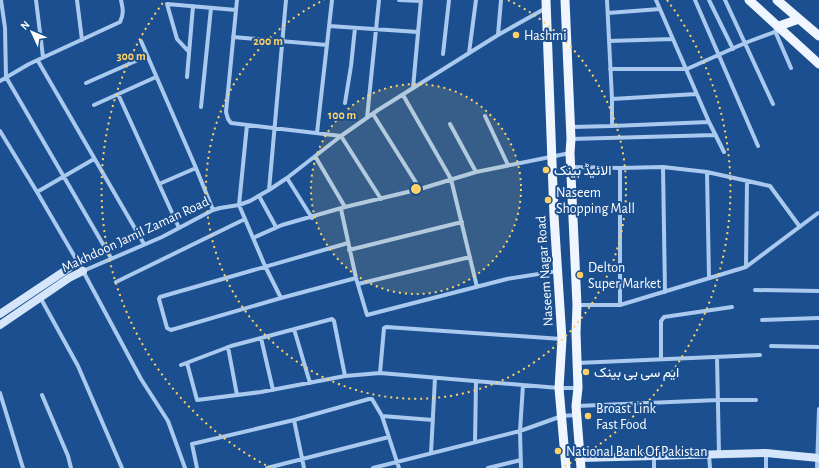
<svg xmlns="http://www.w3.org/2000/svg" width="819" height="468" font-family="'Alegreya Sans',Vazirmatn,sans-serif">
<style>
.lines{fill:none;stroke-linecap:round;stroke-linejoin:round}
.street{stroke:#a9c9ee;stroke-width:4}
.secondary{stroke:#d6e6fa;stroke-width:8}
.primary{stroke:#f0f6ff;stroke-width:9}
.ring{fill:none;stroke:#ffd166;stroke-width:2;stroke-dasharray:2 4}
.poi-dot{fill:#ffd166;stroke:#1b4f8f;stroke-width:1.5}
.labels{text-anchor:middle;stroke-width:4;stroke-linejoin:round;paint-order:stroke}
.poi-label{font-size:14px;fill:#fff;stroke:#1b4f8f;text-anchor:start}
.street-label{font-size:14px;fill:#fff;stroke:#1b4f8f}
.centre{fill:#ffd166;stroke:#1b4f8f;stroke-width:2}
.ring-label{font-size:12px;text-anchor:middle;font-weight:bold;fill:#ffd166;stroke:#1b4f8f;stroke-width:4;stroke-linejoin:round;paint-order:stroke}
</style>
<rect width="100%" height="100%" fill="#1b4f8f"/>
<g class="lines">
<path class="street" d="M1,0L5,28L6,77L111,258
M36,0L43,57
M77,0L82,40
M237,0L226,112L228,119L231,123L341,136L381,199
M399,0L421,1
M607,0L612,99V126
M656,0L709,122L724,152
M695,0L758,146
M709,0L733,49
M725,0L773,104
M608,13L660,9
M329,26L418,32
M775,31L791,68
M498,35L501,0
M233,37L327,45
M141,41L196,168L213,210
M609,41L673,39
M189,52L177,39L167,4L236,10
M469,53L476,0
M443,54L449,0
M38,61L144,244
M610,69H687L745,43L780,30
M187,77L193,6
M0,81L29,64L120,22C124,14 123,9 121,0
M86,83L147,56
M413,88L421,0
M118,94L179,228
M403,95L451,179L477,287
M612,99L697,94
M345,103L351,66L355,28
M94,105L156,77
M201,107L211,8
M373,114L420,189
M485,116L508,165
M367,118L379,0
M450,124L476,172
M247,125L239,205L265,266L281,298
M571,127L612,126L709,122
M0,131L37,192L83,271L141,379L168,421L185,468
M317,133L332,0
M571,139L716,135
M315,156L345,207
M571,167L620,168
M663,167L665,292
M707,172L709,278
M287,178L312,218
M159,184L196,168
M269,190L286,0
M37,192L94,159
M259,196L276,227
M341,209L356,278L367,315L507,279L558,271
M253,238L282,225L345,207L420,189L476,172L570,153
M348,243L160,297L159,299L167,328L171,330L281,298L356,278
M349,250L462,222
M746,267L747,181
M83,271L162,237L213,210L220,208L239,205L250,201L269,190L287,178L341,136L378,110L498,35L546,8
M116,282L245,219
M358,284L470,257
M755,290L819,291
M40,297L78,366L122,468
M578,305H620L746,267L818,213
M620,305V168L663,167L707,172L770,186L800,227
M762,320L819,318
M294,329L310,383
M261,338L273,390
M562,339L386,327L384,328L380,373L559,388H578
M771,346L819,347
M228,347L237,395
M717,357L719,454
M661,358V321L664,317L732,307
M187,363L197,400L261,392L345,376L380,373
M577,363L760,355
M181,365L231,346L332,319L334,321L345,376
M0,393L23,468
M42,395L68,456L71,468
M577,406L718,400H756
M382,416L433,420
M294,420L304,468
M475,442L476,381
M431,453L435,378
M709,455L710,468
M654,456V468
M197,468L192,444L294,420L369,399H372L382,416L399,468
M267,468L389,437
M373,468L520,431L562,416L576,415
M488,468L521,460
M521,468L520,431L523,385
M766,468V453
M817,468L819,409"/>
<path class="secondary" d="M0,314L78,262
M0,325L69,278L83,271
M581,458L766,453L819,458"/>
<path class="primary" d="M546,0L554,216L562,339L559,388L566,468
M565,0L571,139L570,153L577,305L576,333L578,388L576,406L581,468
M749,0L819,64
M777,0L819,36
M779,26L799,19"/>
</g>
<circle cx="416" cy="189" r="105" fill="#ffd166" fill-opacity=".12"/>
<g class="ring">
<circle cx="416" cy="189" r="105"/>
<path d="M508 0A210 210 0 1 1 324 0"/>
<path d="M271 468A314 314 0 0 1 165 0M667 0A314 314 0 0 1 561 468"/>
</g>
<g class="poi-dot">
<circle cx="516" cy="35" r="4"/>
<circle cx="546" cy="170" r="4"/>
<circle cx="548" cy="200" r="4"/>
<circle cx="580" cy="275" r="4"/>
<circle cx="586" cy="372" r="4"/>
<circle cx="588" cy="416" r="4"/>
<circle cx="558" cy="451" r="4"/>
</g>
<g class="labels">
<g class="poi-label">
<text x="524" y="40">Hashmi</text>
<text x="554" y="175">الائیڈ بینک</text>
<text x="556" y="197">Naseem<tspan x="556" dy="16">Shopping Mall</tspan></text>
<text x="588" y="272">Delton<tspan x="588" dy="16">Super Market</tspan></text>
<text x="594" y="377">ایم سی بی بینک</text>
<text x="596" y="413">Broast Link<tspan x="596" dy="16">Fast Food</tspan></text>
<text x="566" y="456">National Bank Of Pakistan</text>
</g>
<g class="street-label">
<text transform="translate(135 234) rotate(-25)" y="5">Makhdoon Jamil Zaman Road</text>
<text transform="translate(544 271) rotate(-94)" y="5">Naseem Nagar Road</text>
</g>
</g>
<circle cx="416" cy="189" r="6" class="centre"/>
<g class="ring-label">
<text x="268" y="45">200 m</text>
<text x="131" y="60">300 m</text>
<text x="342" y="119">100 m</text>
</g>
<g transform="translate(32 32) rotate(314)" stroke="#1b4f8f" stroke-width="3" paint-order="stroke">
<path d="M0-3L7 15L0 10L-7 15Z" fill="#ffffff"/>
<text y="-6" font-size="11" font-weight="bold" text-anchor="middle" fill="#ffffff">N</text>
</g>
</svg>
